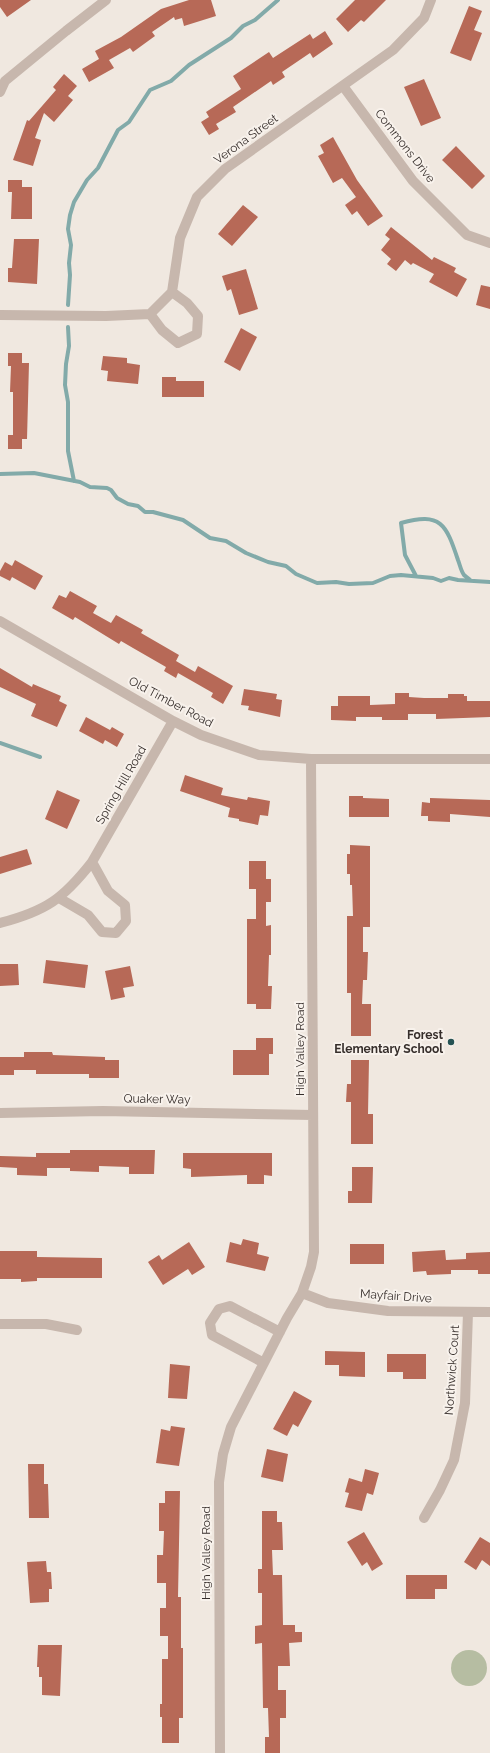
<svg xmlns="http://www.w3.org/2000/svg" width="490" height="1753" font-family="Raleway,sans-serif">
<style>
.green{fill:#b6bda2}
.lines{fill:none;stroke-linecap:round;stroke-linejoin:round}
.stream{stroke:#82aaa9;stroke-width:4}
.building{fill:#b76957}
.street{stroke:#c7b7ad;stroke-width:10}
.poi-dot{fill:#255253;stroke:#f8f2ec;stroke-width:1.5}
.labels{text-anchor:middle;stroke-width:4;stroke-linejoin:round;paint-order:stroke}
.street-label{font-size:12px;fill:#362e2b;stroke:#f8f2ec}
.poi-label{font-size:12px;font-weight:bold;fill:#362e2b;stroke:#f8f2ec;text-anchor:end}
</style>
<rect width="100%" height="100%" fill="#f0e8e0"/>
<path class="green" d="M451 1668a18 18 0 1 1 36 0a18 18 0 1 1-36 0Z"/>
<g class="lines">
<path class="stream" d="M68,305L70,275L69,263L71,245L68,229L70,215L74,202L87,180L98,168L118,130L129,122L150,90L171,81L189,65L231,38L243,26L255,20L278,0
M68,327L69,346L66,364L65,385L68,402V451L74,481
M0,474L34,473L80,482L90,487L107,488L111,490L117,498L128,504L138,506L145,512H153L183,520L210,538L226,541L246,553L268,562L286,566L296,574L317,583L336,582L349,584L373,583L390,576L401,575L433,578L441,581L449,578L458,580L490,582
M416,576L405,555L401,523C441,512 446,524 458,560C460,565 461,571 464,575C466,577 469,578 471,581
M0,743L40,757"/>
</g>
<path class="building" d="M0,0H31L7,17L0,7Z
M189,0H211L216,16L184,26L182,18L175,20L174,17L152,32L155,36L133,52L130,48L109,60L114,68L89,82L82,69L99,59L95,51L121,37L161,9Z
M355,0H386L364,22L361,20L348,32L336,19Z
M469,6L482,11L474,30L482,33L471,61L450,53Z
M325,31L333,44L313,58L310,53L282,72L285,77L273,85L271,81L233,107L236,112L216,124L219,129L209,135L201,122L209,117L206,112L241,89L233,76L269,52L273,58L310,34L313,39Z
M64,74L77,86L68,96L73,100L54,122L44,113L35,138L41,140L33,166L13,160L27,120L29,121L56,90L53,87Z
M424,79L441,118L421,126L404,87Z
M333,137L357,180L383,216L368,226L357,211L352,215L345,205L356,197L342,178L333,183L318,156L324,153L320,145Z
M456,146L485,176L472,189L442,160Z
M8,180H22V187H32V219H11L12,192H8Z
M243,205L258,217L232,246L218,234Z
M391,227L432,260L434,257L456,268L454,272L467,279L457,297L429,282L434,274L413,263L411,265L405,260L396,271L387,264L391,259L381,250L390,239L385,235Z
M14,239H39L37,284L8,282V268H12Z
M246,269L258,309L239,315L231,289L227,291L222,276Z
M481,285L490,287V309L476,305Z
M241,328L257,337L240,371L224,362Z
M8,353H22V363H29L27,439H22V449H8V435H13V392H10L11,366H8Z
M103,356L127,358V363L140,365L138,384L107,381L108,371L101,370Z
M162,377H176V381H204V397H162Z
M15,560L43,576L35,590L12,577L10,581L0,576V571L5,562L12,566Z
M70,591L97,606L93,613L111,623L116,615L143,630L141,633L179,655L176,661L195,672L198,666L233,686L223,704L211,697L213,693L178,673L176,678L164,671L166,667L133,648L121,641L119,644L75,617L73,620L52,608L59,595L66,598Z
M0,668L32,687L33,684L61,696L59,701L67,705L57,727L31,716L36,704L0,687Z
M244,689L277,694L276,699L282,700L280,717L248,710L249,706L241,705Z
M395,693H409V697L424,698H448V694H464V696H467V701H490V717L436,719V714H408V720H382V717H356V721L331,720V706H338V696H370V705L395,704Z
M86,717L110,730L112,727L124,734L117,747L105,740L103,744L79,731Z
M185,775L223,788L221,795L247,800L248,797L270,801L268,816L260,815L258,825L239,821V819L228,817L230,808L180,791Z
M57,790L80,800L67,829L45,819Z
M349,796H363V798L389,799V817H349Z
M430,798L490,800V817L450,814V822L428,821V816H421L422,802L430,803Z
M350,845L370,846V927H363V952H368L367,980H363L362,1004H371V1036H351V993H347V916H353L352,885H350V874H347V854H350Z
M27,849L32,864L0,874V857Z
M249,861H266V879H271V902H266V926L271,925V955H269L268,986H272L271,1009H256V1004H247V919H256V889H249Z
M46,960L88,965L85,988L43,983Z
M0,964H18L19,985L0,986Z
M130,966L134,986L123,988L125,997L111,1000L105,971Z
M256,1038H273V1054H269V1075H233V1050H256Z
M24,1052H52L53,1055L105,1057V1060H119V1078H89V1074H36V1070H14V1075H0V1057H24Z
M351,1060H369L368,1114H373V1144H351V1102H346L347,1084H351Z
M70,1150H155L154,1174H129V1167L99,1166V1172L70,1171V1168H47V1176L17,1175V1168L0,1167V1156L36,1157V1153H70Z
M183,1153H272V1176L264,1175V1184H247V1175L191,1177V1169L183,1168Z
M352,1167H373L372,1203H348V1191H352Z
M243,1239L259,1243L257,1254L269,1257L265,1271L226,1262L230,1242L241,1245Z
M189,1242L205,1267L192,1275L188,1269L163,1285L148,1262L159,1255L162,1260Z
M350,1244H384V1264H350Z
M445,1250L446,1260L466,1259V1253L490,1252V1274H478V1270H451V1274L427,1275L426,1271L413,1272L412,1252Z
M0,1251H37V1257L102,1258V1278H37V1281L21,1282V1279H0Z
M325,1351L365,1352V1377L339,1376V1365H325Z
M387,1354H426V1379H403V1372H387Z
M170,1364L190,1366L187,1399L168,1398Z
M294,1391L312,1401L298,1427L293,1424L287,1436L273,1429Z
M171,1426L185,1428L179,1466L156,1463L161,1429L170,1431Z
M267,1449L288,1454L283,1482L261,1477Z
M28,1464H44V1484H48L49,1518H29Z
M365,1469L379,1473L373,1495L367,1493L362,1511L345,1507L349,1493L345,1492L349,1478L362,1482Z
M165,1491H180L178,1597H181V1648H183V1718H179V1743H162V1717H160V1704H162V1659H168V1636H160V1608H166V1583H157V1555H163L164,1531H159V1503H165Z
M262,1511H277V1522H282L283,1550H272L273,1575H282L283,1625H295V1632H302V1642L289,1643L290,1666H278V1690H286V1718H280V1753H265V1737H269L268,1708H263L262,1643L255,1644V1626L262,1625V1593H258V1569H262Z
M364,1532L383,1564L372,1571L367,1562L362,1566L347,1542Z
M480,1537L490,1543V1566L482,1560L476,1570L464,1562Z
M46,1561L47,1572H51L52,1589H49V1602L30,1603L27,1562Z
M406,1575H447V1589H435V1599H406Z
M38,1645H62L60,1696L42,1695V1677H39V1667H37Z"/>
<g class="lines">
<path class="street" d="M343,86L413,181L467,235L490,243
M0,92L5,81L66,31L106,0
M150,314L162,330L178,343L197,334L198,316L187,303L172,292
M0,315L106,316L150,314L172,292L180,238L197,197L225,169L393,50L424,18L431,0
M0,621L173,721L201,735L259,755L311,759H490
M59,898L88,915L102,932L116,933L126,921L125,905L108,891L92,862
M0,923C46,911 63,899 92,862L173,721
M0,1113L103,1111L313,1115
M302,1293L328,1303L388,1311L490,1312
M0,1324H46L77,1330
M264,1363L212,1335L210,1323L219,1309L230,1306L280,1332
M424,1518L440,1490L454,1460L465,1403L468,1312
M220,1753L219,1482L223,1454L231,1427L287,1318L302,1293L311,1267L314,1252L311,759"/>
</g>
<circle class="poi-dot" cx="451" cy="1042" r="4"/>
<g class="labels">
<g class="street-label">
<text transform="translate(246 139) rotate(-36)" y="4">Verona Street</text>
<text transform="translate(405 146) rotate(52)" y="4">Commons Drive</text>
<text transform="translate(171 702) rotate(28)" y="4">Old Timber Road</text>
<text transform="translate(121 785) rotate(-60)" y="4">Spring Hill Road</text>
<text transform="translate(300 1049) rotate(-90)" y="4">High Valley Road</text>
<text transform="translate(157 1099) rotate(1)" y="4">Quaker Way</text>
<text transform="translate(396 1296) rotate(4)" y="4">Mayfair Drive</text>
<text transform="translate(452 1370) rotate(-86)" y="4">Northwick Court</text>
<text transform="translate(206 1553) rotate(-90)" y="4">High Valley Road</text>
</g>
<g class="poi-label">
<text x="443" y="1039">Forest<tspan x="443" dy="14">Elementary School</tspan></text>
</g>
</g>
</svg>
